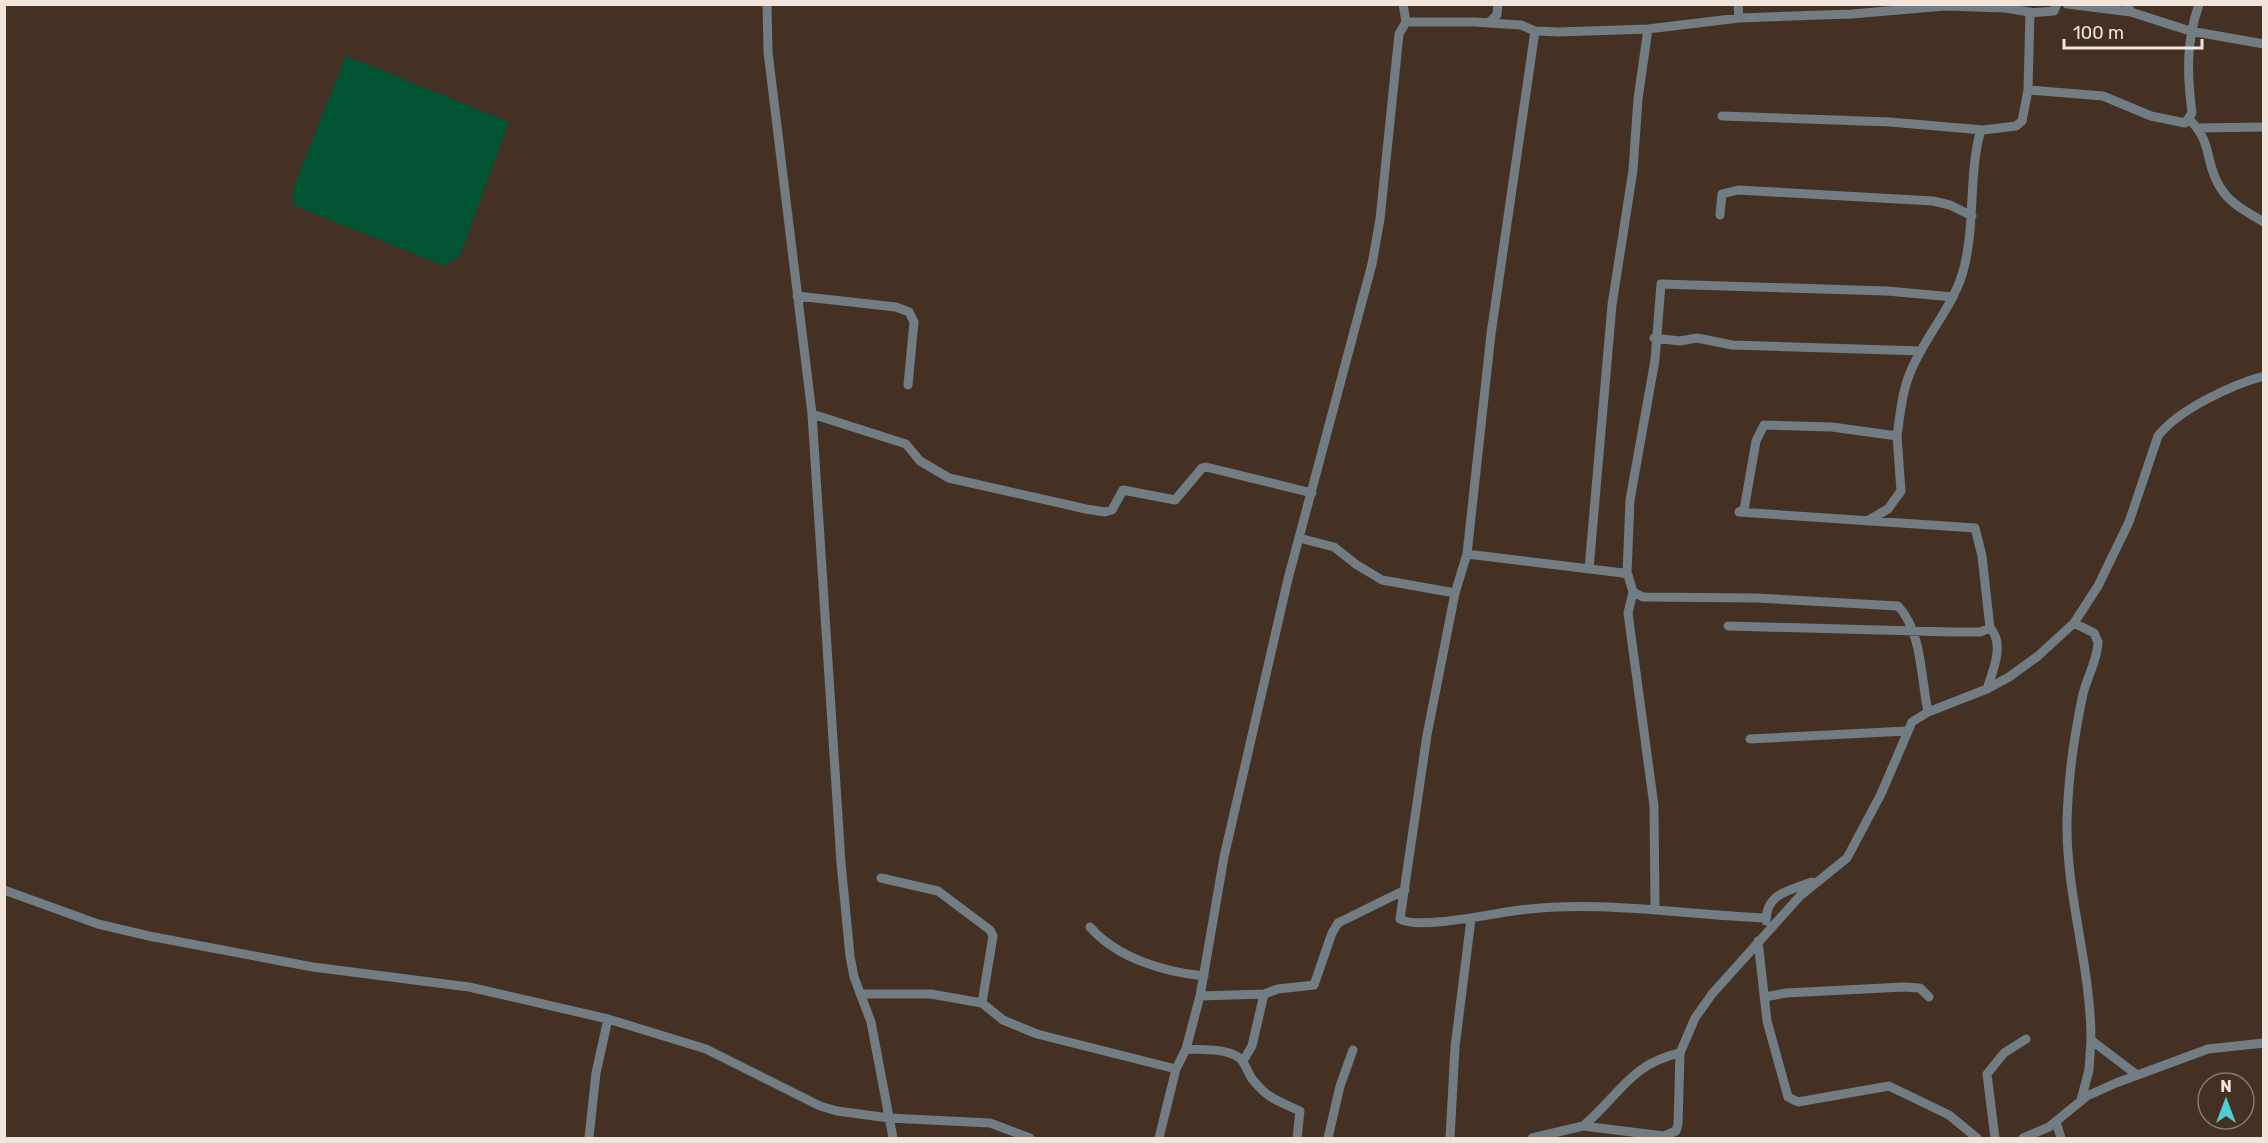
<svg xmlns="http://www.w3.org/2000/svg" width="2268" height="1143" font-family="Rubik,sans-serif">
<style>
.green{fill:#005434}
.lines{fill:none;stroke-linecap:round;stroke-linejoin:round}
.minor{stroke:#727c83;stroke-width:9}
</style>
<rect width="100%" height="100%" fill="#453123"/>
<path class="green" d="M346,56L509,122L460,256L444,266L293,205L294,186Z"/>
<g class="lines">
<path class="minor" d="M767,4L768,52L812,414L841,863L850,956L854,977L871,1022L893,1138
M1403,4L1406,22
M1738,4L1739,18
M2067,4L2131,12
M2127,4L2131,12L2190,31L2264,44
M2030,13L2054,11L2057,4
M1488,23L1497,15L1498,4
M1535,31L1491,334L1467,554L1455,593L1427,735L1400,919C1418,930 1490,914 1513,911C1597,899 1682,915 1766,918
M2028,90L2103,96L2151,116L2185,123L2192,113C2187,74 2186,42 2199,4
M1722,116L1890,122L1983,130
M2190,120C2214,145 2204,162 2220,187C2229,203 2248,213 2264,222
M2198,128L2264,127
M1720,215L1722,194L1738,190L1933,201L1950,205L1972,216
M797,296L896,307L909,312L914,322L908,385
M1654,338L1680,341L1697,338L1732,345L1921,351
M812,414L906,444L920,461L949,478L1086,509L1105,512L1112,510L1123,490L1175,500L1202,468L1206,467L1312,493
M1867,521L1888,509L1901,491L1897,436
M1299,538L1334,547L1357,565L1382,580L1455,593
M1467,554L1623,573L1628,575L1633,592L1643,597L1756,598L1898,606C1922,631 1921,679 1928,712
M1589,569L1612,305L1633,170L1638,99L1648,29
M1627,574L1630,500L1655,360L1661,284L1887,291L1953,297
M1633,592L1628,613L1654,806L1655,909
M2074,623L2094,633L2098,642C2098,659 2087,677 2083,694C2074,736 2068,779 2067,822C2066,895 2091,967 2091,1040L2137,1075
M1728,626L1952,632H1980L1990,628
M1750,739L1907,731
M881,878L938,891L990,930L993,936L982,1003
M4,890L98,924L149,936L313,967L469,987L608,1019L706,1049L820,1106L837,1111L889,1118L990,1123L1030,1138
M1766,921C1766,894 1789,890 1812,882
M1090,927C1117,958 1164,972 1204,976
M1758,941L1767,1021L1788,1097L1798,1102L1889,1086L1949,1115L1977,1138
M860,994H931L982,1003L1003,1020L1037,1034L1176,1069
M1200,996L1264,994
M1765,997L1786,993L1903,987L1920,988L1929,997
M1186,1049C1201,1050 1225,1048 1238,1057C1246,1062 1247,1073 1253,1080C1269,1100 1279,1101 1300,1111L1297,1138
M1243,1061L1252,1046L1264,994L1278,989L1314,985L1332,933L1338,923L1405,890
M2081,1100L2089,1070L2091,1040
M2056,1122L2061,1138
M1583,1126C1618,1097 1631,1063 1680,1053
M589,1138L596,1073L608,1019
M1159,1138L1176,1069L1186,1049L1200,996L1224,857L1288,579L1372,264L1380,219L1399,34L1406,22H1474L1521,25L1535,31L1559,32L1648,29L1739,18L1852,14L1945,6L2005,8L2030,12L2028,90L2022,121L2016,126L1983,130L1980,133C1968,177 1976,229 1962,275C1950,311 1924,338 1910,373C1902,392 1900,415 1897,436L1832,427L1764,425L1756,441L1744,510L1739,512L1975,528L1982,556L1990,628C2005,643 1993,671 1987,689
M1328,1138L1340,1086L1353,1050
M1450,1138L1455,1047L1471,919
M1532,1138L1583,1126L1664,1136L1676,1131L1678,1124L1680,1053L1695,1018L1712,994L1800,896L1847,858L1881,794L1912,722L1928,712L1987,689L2009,677L2038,656L2074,623L2098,586L2129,522L2158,436C2178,410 2231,385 2264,376
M1995,1138L1987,1074L2004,1053L2026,1039
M2023,1138L2049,1127L2087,1096L2116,1083L2208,1049L2264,1043"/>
</g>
<rect width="2268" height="1143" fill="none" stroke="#f0e4db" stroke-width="12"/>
<g transform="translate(2226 1101)"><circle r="28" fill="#453123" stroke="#89796d" stroke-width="1.5"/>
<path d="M0-4.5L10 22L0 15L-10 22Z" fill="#51ccd2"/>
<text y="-9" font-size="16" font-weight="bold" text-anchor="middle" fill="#f0e4db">N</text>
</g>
<path d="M2064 39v9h138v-9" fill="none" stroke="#f0e4db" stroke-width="3"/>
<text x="2073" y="39" font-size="18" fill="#f0e4db" stroke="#453123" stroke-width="4.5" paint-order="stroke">100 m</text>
</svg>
